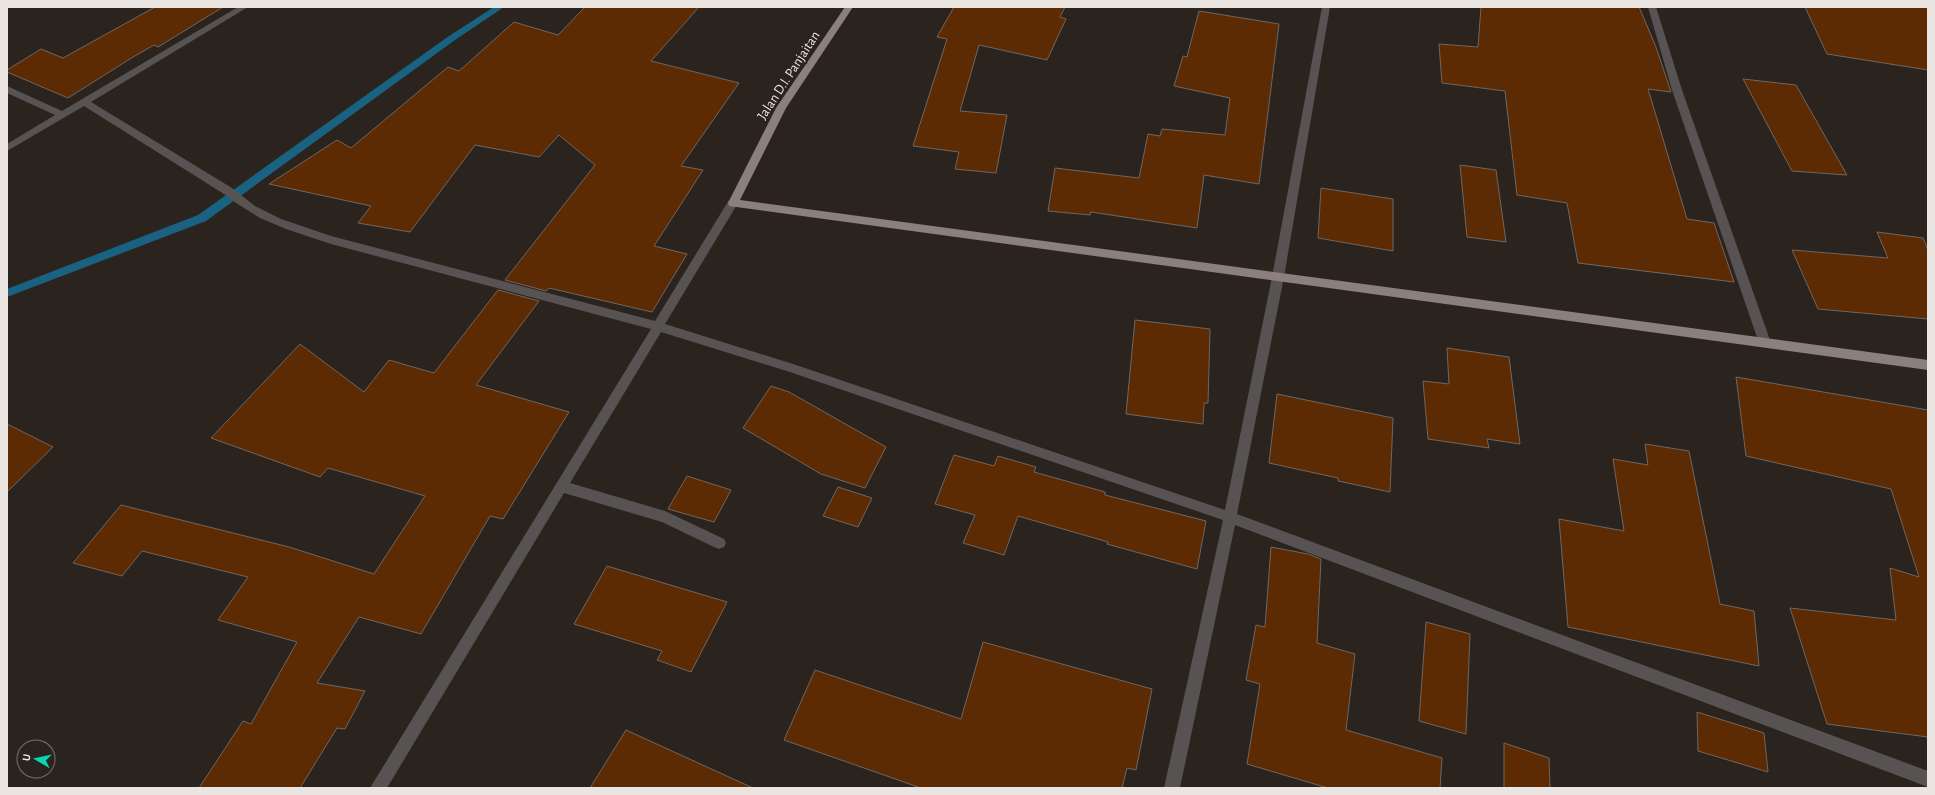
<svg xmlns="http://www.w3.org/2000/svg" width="1935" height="795" font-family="'Alegreya Sans',sans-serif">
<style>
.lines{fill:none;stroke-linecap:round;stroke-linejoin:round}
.stream{fill:#196281;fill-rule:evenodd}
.building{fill:#5c2b03;stroke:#706661}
.minor{fill:#585353;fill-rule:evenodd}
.major{fill:#8b807f;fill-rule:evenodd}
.labels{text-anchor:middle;stroke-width:4;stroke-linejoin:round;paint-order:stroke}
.street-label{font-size:14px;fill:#eae5e1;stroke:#2b241e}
</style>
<rect width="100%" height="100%" fill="#2b241e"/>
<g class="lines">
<path class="stream" d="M494,7H504L455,40L206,221L7,297V289L198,215L449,36Z"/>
</g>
<path class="building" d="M155,7H223L158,47L154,45L133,57L68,98L7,72V70L41,49L63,58Z
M585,7H699L651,61L739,83L681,166L703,170L654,246L687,254L652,312L549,288L546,291L505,280L595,165L559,135L539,157L475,145L410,232L358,223L371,206L269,184L337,140L351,148L448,67L459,71L514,22L558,35Z
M954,7H1065L1060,17L1066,19L1047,60L979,45L960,111L1007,115L996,173L955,169L959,152L913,146L947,39L937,37Z
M1481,7H1639L1656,47L1671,92L1648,89L1687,219L1714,223L1734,282L1578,263L1567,203L1517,195L1505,91L1442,83L1439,44L1478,47Z
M1805,7H1928V70L1827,54Z
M1199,11L1279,24L1259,184L1204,175L1197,228L1091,212L1090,215L1048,211L1055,168L1139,178L1148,134L1160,136L1162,129L1225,135L1230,98L1174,86L1183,56L1187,57Z
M1743,79L1796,85L1847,175L1792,171Z
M1460,165L1496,170L1506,242L1467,237Z
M1321,188L1393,199V251L1318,238Z
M1877,232L1923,238L1928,250V319L1818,309L1792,250L1888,258Z
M498,290L539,301L476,385L569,412L503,519L490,516L421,634L359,617L317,683L365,691L345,729L337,728L300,788H199L243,721L251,724L297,642L218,620L248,577L142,551L122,576L73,563L121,505L289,547L374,574L425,496L328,468L320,477L211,438L300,344L364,392L389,360L434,373Z
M1135,320L1210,329L1208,403H1204L1203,424L1126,414Z
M1447,348L1509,357L1520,444L1487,439L1489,448L1428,439L1423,381L1449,384Z
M1736,377L1928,410V737L1827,724L1790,608L1896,620L1890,568L1919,577L1891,489L1746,456Z
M771,386L789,392L886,447L865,488L821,474L743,428Z
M1277,394L1393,418L1390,492L1338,481V478L1269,463Z
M7,424L53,447L7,492Z
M1645,444L1689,451L1720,604L1754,611L1759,666L1568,627L1559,519L1624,531L1613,459L1648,465Z
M954,455L994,466L998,456L1036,467L1034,472L1105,492V495L1206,521L1197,569L1107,544L1108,542L1018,516L1004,555L963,543L975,515L935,504Z
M687,476L731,490L714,522L668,509Z
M838,487L872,498L858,527L823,516Z
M1271,547L1308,554L1321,559L1317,643L1355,654L1346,730L1442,758L1440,788H1328L1247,764L1260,684L1246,680L1256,625L1265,627Z
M607,566L727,602L691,672L657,660L662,651L574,624Z
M1426,622L1470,634L1466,734L1419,721Z
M983,642L1152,689L1136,770L1127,768L1122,788H921L784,740L815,670L961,719Z
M1697,712L1764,733L1768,772L1698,751Z
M626,730L753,788H590Z
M1504,743L1549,758L1550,788H1504Z"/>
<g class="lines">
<path class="minor" d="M238,7H248L91,102L232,188L255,206L281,219L331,236L655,321L729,200H737L738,203L665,324L796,365L1225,510L1272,277L1322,7H1330L1284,277L1237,514L1928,771V787L1235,525L1180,788H1164L1223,520L790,372L661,332L570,483L665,511L724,539L726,543L724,547L719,549L714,547L662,522L564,493L387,788H370L651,329L331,244L286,229L260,218L236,203L224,194L84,106L7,151V144L55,115L7,93V86L62,111Z
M1648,7H1656L1682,90L1771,343L1769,346H1761L1759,343L1672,90Z"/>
<path class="major" d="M845,7H853L786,108L740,200L1928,360V370L729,206L728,203L776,108Z"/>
</g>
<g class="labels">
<g class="street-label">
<text transform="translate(788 75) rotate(-57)" y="5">Jalan D.I. Panjaitan</text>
</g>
</g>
<rect width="1935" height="795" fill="none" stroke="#eae5e1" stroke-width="16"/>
<g transform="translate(36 759) rotate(279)"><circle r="19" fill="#2b241e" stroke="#77716c"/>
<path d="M0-3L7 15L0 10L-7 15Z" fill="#0bd5b5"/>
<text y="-6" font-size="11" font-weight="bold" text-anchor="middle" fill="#eae5e1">U</text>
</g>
</svg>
